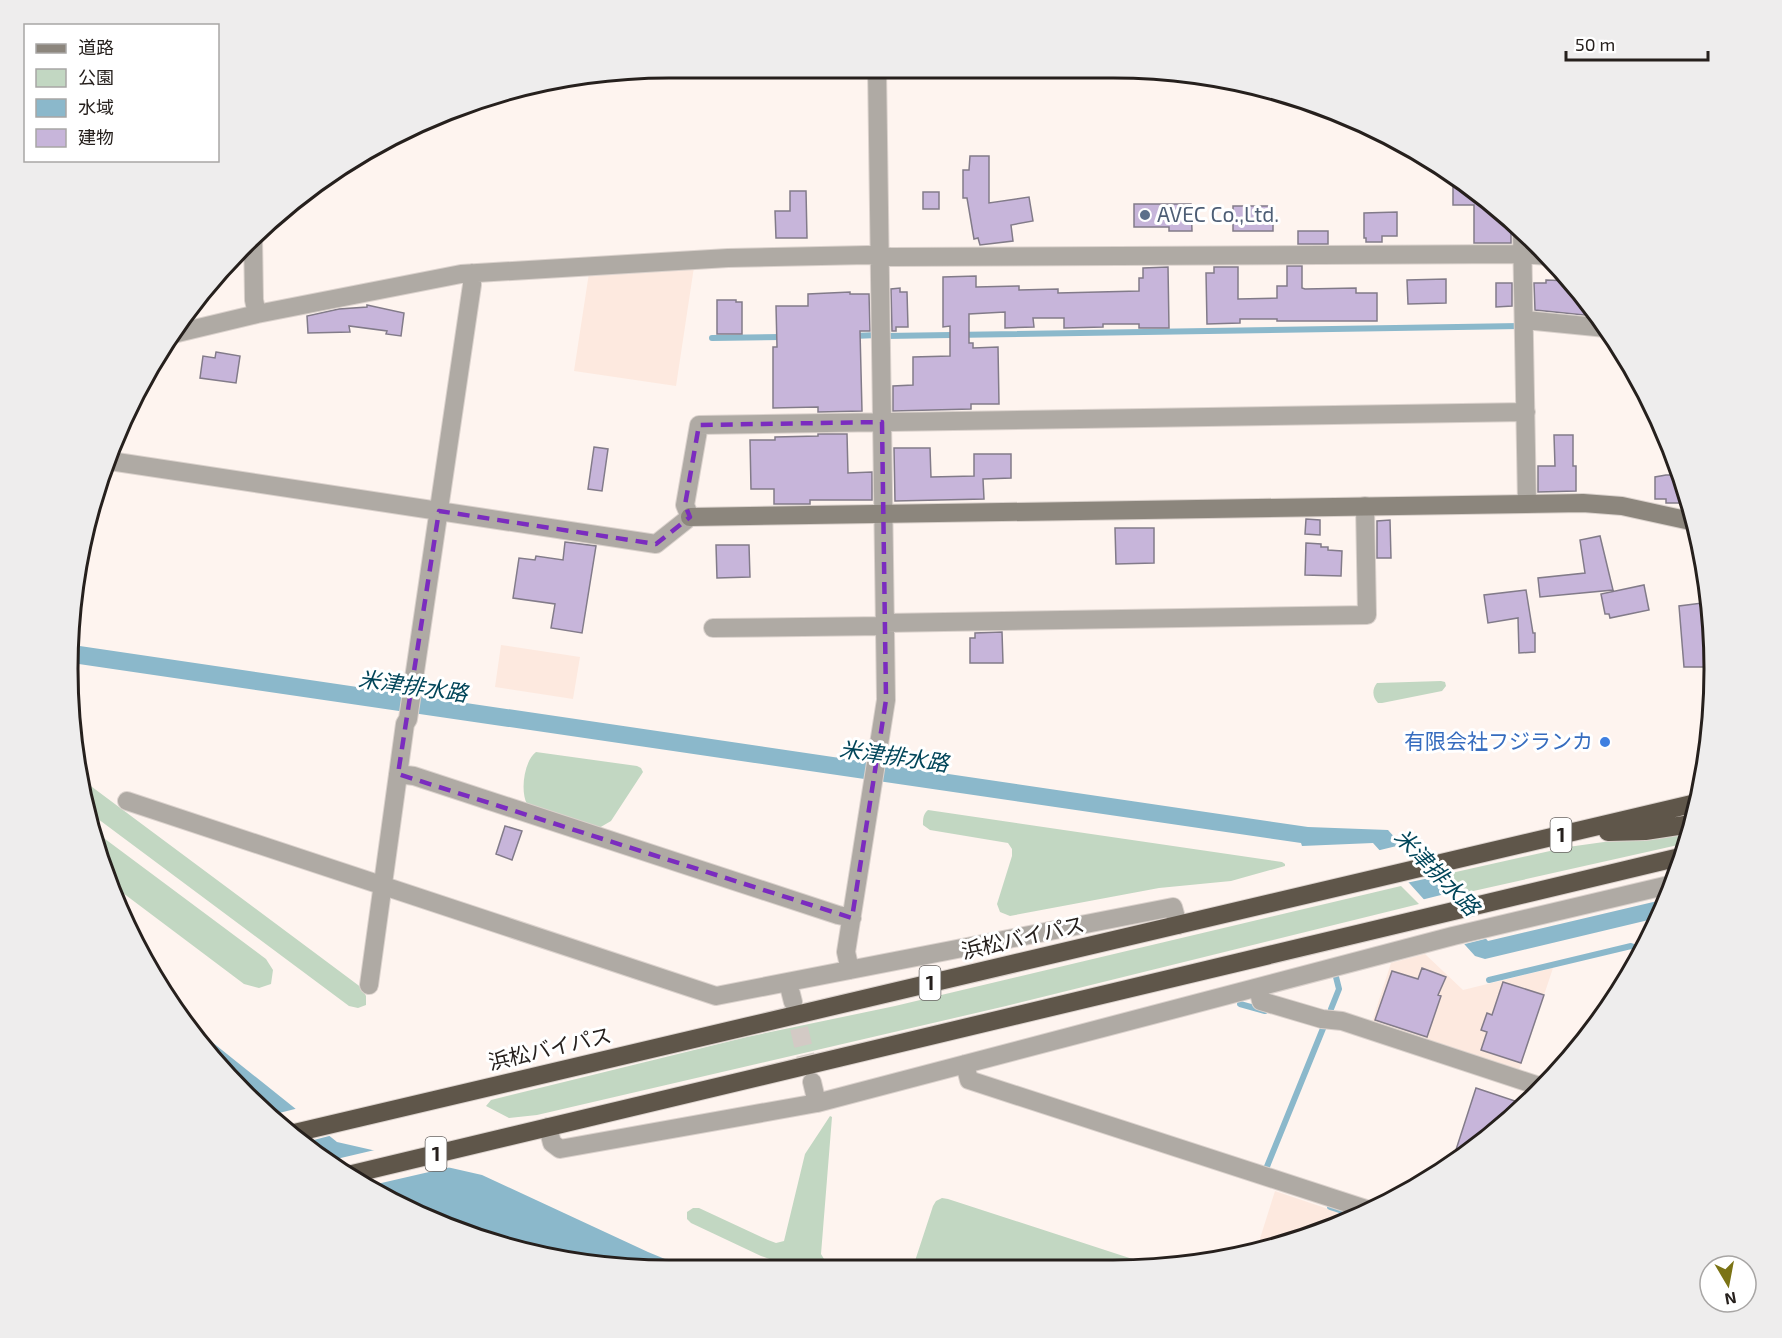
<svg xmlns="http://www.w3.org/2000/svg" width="1782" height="1338" font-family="'Exo 2','Noto Sans JP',sans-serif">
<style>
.built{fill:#fde9df}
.green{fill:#c2d7c2}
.water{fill:#8bb8cb}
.pier{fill:#fef4ef}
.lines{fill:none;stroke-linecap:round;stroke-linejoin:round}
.stream{stroke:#8bb8cb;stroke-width:6}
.building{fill:#c7b5da;stroke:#827b89;stroke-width:1.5}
.street-tunnel{stroke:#d3cac5;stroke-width:18;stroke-dasharray:18 9;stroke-linecap:butt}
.street-casing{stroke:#dbd2cd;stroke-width:20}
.secondary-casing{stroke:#dbd2cd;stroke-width:20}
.highway-casing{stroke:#dbd2cd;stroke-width:20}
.street{stroke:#afaaa4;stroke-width:18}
.secondary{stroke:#8c867d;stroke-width:18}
.highway{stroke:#5f564a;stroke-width:18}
.marked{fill:none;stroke:#7b2cbf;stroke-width:4.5;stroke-dasharray:12 8;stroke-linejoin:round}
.service-dot{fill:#5c6f8a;stroke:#fff;stroke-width:2}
.shop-dot{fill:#3f7fe0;stroke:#fff;stroke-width:2}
.labels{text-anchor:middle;stroke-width:6;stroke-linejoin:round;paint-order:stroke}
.shield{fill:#fff;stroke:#676361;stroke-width:1.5}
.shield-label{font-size:20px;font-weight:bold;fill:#26201d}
.service-label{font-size:21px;fill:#4e5e75;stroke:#fff;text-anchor:start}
.shop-label{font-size:21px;fill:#366cbe;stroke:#fff;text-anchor:end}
.street-label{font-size:21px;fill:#26201d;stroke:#fff}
.water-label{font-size:22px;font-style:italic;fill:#014559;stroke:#fff}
.rim{fill:none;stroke:#26201d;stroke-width:3}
</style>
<rect width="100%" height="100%" fill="#fef4ef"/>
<path class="built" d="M694,267L676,386L574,371L589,273Z
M501,645L580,657L573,699L495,687Z
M1425,954L1463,990L1553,968L1519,1070L1372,1022L1391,963Z
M1275,1191L1355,1218L1343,1225L1257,1248Z"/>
<path class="green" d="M1441,681L1445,682L1446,686L1442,691L1382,703H1378C1372,697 1372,689 1377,683Z
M536,752L637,766L641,768L643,772L611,821L599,828L527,804C520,791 524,761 536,752Z
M80,778L362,988L366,996V1005L358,1008L349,1006L86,810Z
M928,810L1282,862L1285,864V866L1231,881L1159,888L1010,916L1000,912L997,904L1012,856V849L1008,843L930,830L923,825C923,819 923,814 928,810Z
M89,827L266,959L273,970L271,984L259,988L244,984L107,881Z
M1690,830L1687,843L1451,896L1438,876L1568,847Z
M1401,886L1419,904L1006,1006L537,1115L509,1118L486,1106L491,1100L747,1037L895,1006Z
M830,1116L832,1117L821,1254L824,1259L846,1268H794L761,1256L691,1223L687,1219V1212L693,1208H699L768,1240L776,1243L784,1241L805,1154Z
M942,1198L948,1199L1154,1266L913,1267L933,1206L936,1201Z"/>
<path class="water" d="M73,645L1308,827L1388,830L1488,941L1666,899L1657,918L1485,959L1475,956L1373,843L1302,846L1301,843L72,663Z
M182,1018L337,1142L482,1175L648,1252L689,1269H629L513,1250L369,1190L273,1121L192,1035Z"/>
<path class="pier" d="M1405,844L1434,877L1406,883L1376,851Z
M1449,893L1489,938L1461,945L1421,900Z
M299,1108L333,1135L302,1143L267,1116Z
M379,1149L455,1166L364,1187L328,1161Z"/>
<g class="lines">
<path class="stream" d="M668,68H696
M854,336L877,335
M885,336L1520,326
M712,338L783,337
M1489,980L1631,946L1643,950
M1240,1004L1265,1011
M1331,1009L1339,989L1336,977
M1266,1169L1324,1026
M1330,1207L1358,1216"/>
</g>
<path class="building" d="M970,156H989V203L1029,197L1033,221L1011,225L1013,241L980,245L978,238L974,239L967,198H963V170H969Z
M1453,174L1511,222V243H1474V205H1453Z
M790,191H806L807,238H776L775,211H790Z
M923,192H939V209H923Z
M1134,204H1191L1192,231H1169V227H1134Z
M1233,206H1273V231H1233Z
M1397,212V236H1382V242H1366V238H1364V213Z
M1298,231H1328V244H1298Z
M1287,266H1302V288L1305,289L1356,288V293H1377V321H1277V319H1240V323L1207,324L1206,273H1214V267H1238V299L1277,298V286H1287Z
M1168,267L1169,328H1139V324H1103V327L1064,328V318H1033L1034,327L1005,328V312L969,314V343H973V348L998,347L999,404H971V409L893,411V386L913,385V357L950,356V326L943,327V277L976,276V287L1019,286V290L1058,289V293L1139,291V278H1143V268Z
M1446,279V303L1408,304L1407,280Z
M1546,280L1571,281L1590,303L1594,310V316L1535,310L1534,283H1546Z
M1496,283H1512V306L1496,307Z
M900,288V292H907L908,327H896V331H892L891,289Z
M850,292V294H869L870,331H860L862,411L818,412V407L773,408V347H777L776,306H808V294Z
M717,300H736V302H742V334H717Z
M367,305L404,313L401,336L386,334L387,331L349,326L350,332L308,333L307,316L339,309L367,307Z
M216,352L240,356L236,383L200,378L203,356L215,358Z
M818,434H847L848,473L872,472V500H810V504H774V489H751L750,440H775V437L818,436Z
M1554,435H1573V466H1576V491L1538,492V466H1555Z
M594,447L608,449L602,491L588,489Z
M894,448H930L931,477L974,476V454H1011V478L983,479L984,499L895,501Z
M1666,475H1680L1683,485L1684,503H1666V499H1655V477Z
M1306,519L1320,520V535L1305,534Z
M1390,520L1391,558H1377V521Z
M1115,528H1154V563L1116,564Z
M1600,536L1613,590L1540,597L1538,578L1585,573L1580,540Z
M565,542L596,546L582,633L551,628L555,604L513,598L519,558L535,560L536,556L563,560Z
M1306,543L1321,544V547H1328V550L1342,551L1341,576L1305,575Z
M716,545H749L750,577L717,578Z
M1644,585L1649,610L1610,618L1609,614H1605L1601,594Z
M1526,590L1533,633H1535V652L1519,653L1518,618L1488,623L1484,595Z
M1702,603L1703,612L1710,611L1713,630L1712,667H1684L1679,606Z
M1002,632L1003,663H970V638H975V633Z
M505,826L522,831L512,860L496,854Z
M1422,968L1446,977L1438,995L1441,996L1427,1037L1375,1020L1392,971L1418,979Z
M1503,982L1544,995L1521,1063L1481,1050L1487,1032L1481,1030L1487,1013L1492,1015Z
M1476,1088L1524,1104L1479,1146L1452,1162Z"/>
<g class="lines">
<path class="street-tunnel" d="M793,1002L811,1080"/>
<defs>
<path id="street" d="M1522,231L1527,504
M253,236L254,300L257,314
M1525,320L1606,328
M169,335L257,314L461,274L728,258L868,255L891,257L1522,254L1549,256
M110,461L656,544L690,517L685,505L699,425L1526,412
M885,623L1367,615L1365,506
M713,628L885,626
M398,774L414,776L838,915L852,918
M127,801L716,996L1173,907L1178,925
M850,970L846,952L886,700L877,68
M788,982L793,1002
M369,985L405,724L408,719L472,285V273
M1258,988L1261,1001L1322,1019L1342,1021L1542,1087
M965,1064L969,1080L1369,1210
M812,1082L817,1103
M548,1127L552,1143L560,1149L817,1103L1453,936L1673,884"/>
<path id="secondary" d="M690,517L1583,503L1622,506L1695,522"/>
<path id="highway" d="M1608,832L1645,831L1691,824
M290,1134L1696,803
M348,1175L1684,856"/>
</defs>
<use href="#street" class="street-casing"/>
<use href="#secondary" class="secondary-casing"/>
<use href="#highway" class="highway-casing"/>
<use href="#street" class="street"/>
<use href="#secondary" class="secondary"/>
<use href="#highway" class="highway"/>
</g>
<path class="marked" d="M882,422L886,700L852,918L398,774L439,511L656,544L690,517L685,505L699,425Z"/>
<circle class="service-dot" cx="1145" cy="215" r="6"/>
<circle class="shop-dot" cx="1605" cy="742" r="6"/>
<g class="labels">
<g class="shield">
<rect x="1550.5" y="818" width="21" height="34" rx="4.5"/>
<rect x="919.5" y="966" width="21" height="34" rx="4.5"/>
<rect x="425.5" y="1137" width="21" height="34" rx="4.5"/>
</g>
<g class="shield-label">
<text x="1561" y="842">1</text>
<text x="930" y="990">1</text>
<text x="436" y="1161">1</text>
</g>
<g class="service-label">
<text x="1157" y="222">AVEC Co.,Ltd.</text>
</g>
<g class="shop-label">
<text x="1593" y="749">有限会社フジランカ</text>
</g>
<g class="street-label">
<text transform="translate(1023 938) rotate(-13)" y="7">浜松バイパス</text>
<text transform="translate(550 1049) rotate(-13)" y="7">浜松バイパス</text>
</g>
<g class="water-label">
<text transform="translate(413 686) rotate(8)" y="8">米津排水路</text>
<text transform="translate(894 756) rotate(8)" y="8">米津排水路</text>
<text transform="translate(1437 872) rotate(46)" y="8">米津排水路</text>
</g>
</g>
<path d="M0 0H1782V1338H0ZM669 78H1113A591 591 0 0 1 1704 669V669A591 591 0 0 1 1113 1260H669A591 591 0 0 1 78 669V669A591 591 0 0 1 669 78Z" fill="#eeeded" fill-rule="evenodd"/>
<path class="rim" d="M669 78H1113A591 591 0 0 1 1704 669V669A591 591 0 0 1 1113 1260H669A591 591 0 0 1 78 669V669A591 591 0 0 1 669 78Z"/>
<rect x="24" y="24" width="195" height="138" fill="#ffffff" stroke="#a8a6a5" stroke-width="1.5"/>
<rect x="36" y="44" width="30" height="9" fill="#8c867d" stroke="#a8a6a5" stroke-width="1.5"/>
<text x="78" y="54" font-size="18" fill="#26201d">道路</text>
<rect x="36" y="69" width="30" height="18" fill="#c2d7c2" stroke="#a8a6a5" stroke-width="1.5"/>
<text x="78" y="84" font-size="18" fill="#26201d">公園</text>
<rect x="36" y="99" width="30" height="18" fill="#8bb8cb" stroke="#a8a6a5" stroke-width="1.5"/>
<text x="78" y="114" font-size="18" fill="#26201d">水域</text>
<rect x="36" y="129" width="30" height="18" fill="#c7b5da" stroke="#a8a6a5" stroke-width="1.5"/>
<text x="78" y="144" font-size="18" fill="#26201d">建物</text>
<g transform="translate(1728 1284) rotate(170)"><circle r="28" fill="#ffffff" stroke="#a8a6a5" stroke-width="1.5"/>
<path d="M0-4.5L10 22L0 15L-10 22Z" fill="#7b7315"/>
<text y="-9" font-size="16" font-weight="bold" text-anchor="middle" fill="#26201d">N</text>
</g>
<path d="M1566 51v9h142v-9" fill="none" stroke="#26201d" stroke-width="3"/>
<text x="1575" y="51" font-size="18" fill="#26201d" stroke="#ffffff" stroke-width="4.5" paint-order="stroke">50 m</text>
</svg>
